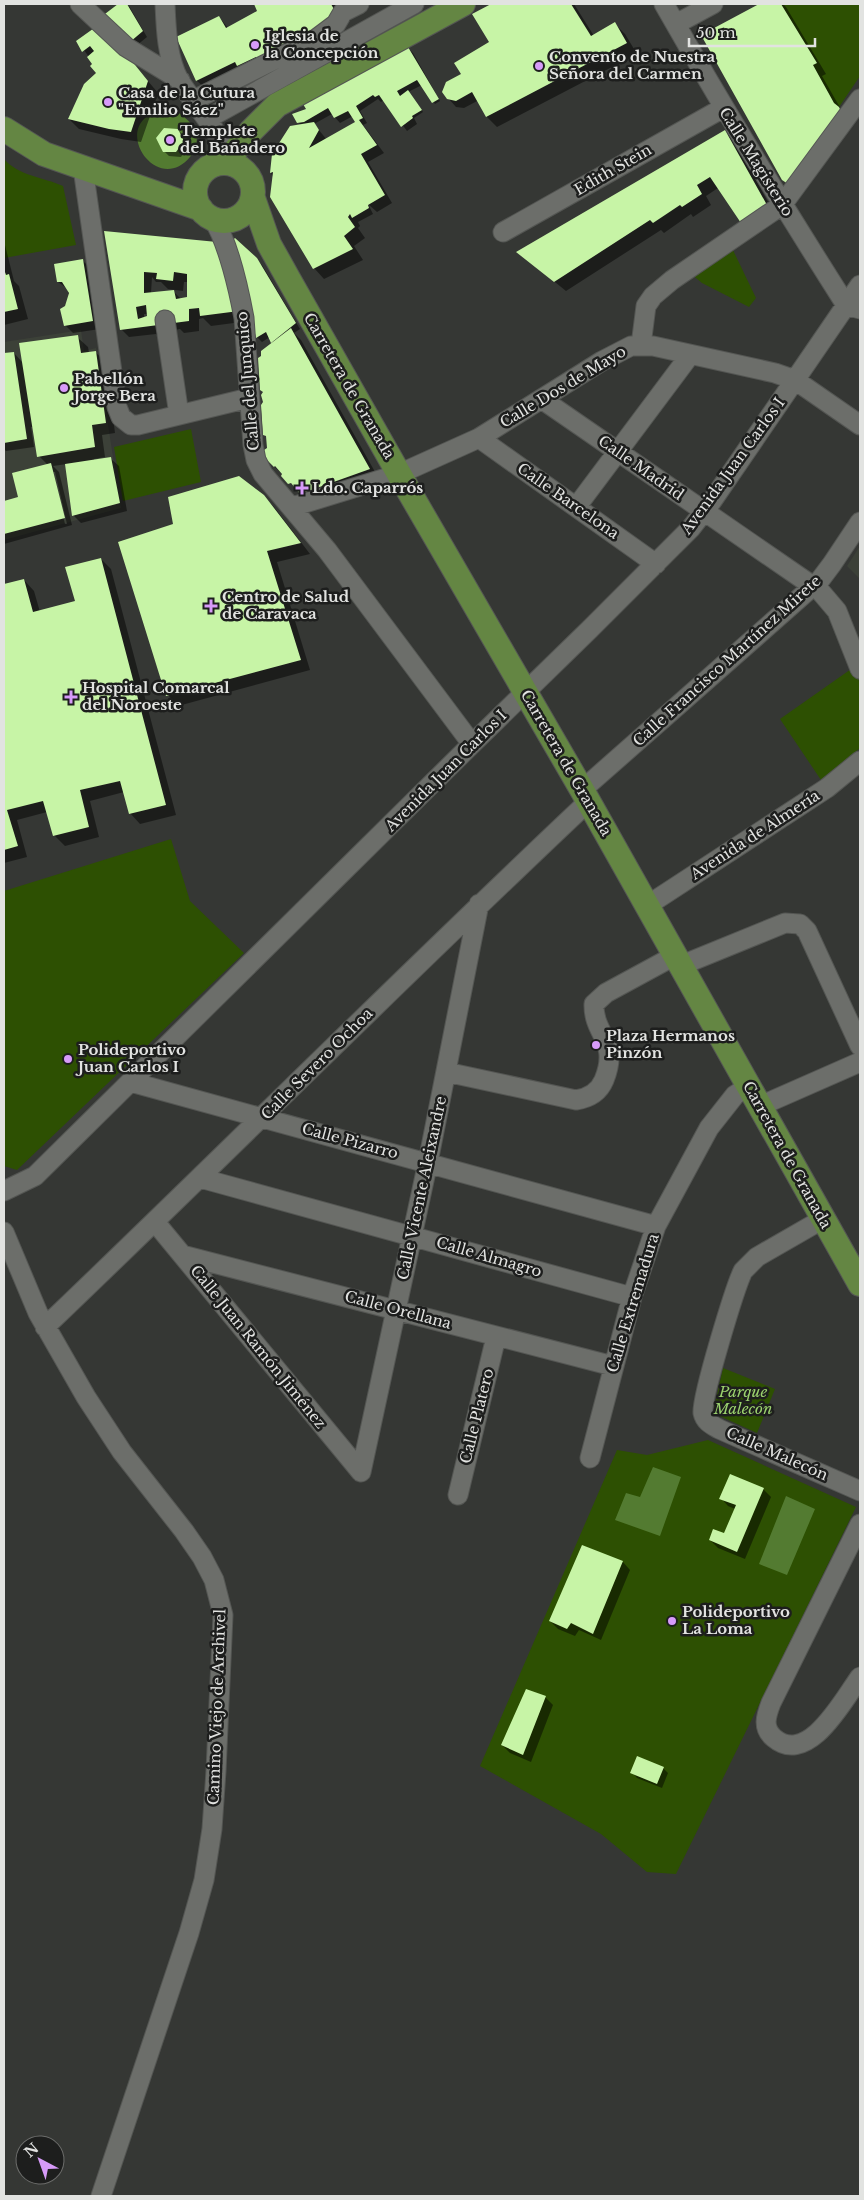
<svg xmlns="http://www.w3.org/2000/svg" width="864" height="2200" font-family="'Libre Baskerville',serif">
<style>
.built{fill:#3c4138}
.green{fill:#2d5002}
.water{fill:#537b31}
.shadow{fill:#0007;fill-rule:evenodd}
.building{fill:#c7f4a6;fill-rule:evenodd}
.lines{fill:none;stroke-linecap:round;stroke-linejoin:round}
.minor-casing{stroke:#545653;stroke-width:21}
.major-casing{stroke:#545653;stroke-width:26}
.minor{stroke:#6c6e6a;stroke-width:19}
.major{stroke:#648643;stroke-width:24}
.poi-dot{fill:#d79bf9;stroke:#1d1e1d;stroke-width:2}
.labels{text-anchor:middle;stroke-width:5;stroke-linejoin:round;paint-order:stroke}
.poi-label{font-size:15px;font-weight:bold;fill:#e2e3e1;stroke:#1d1e1d;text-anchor:start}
.street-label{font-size:15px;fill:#e2e3e1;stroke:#1d1e1d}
.park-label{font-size:15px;font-style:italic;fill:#9bd26e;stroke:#1d1e1d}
</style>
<rect width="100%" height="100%" fill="#353734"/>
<path class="built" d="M81,330L84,351L96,348L121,508L4,540V342Z
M860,546V579L847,566Z"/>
<path class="green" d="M781,4H860V76L839,107L834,103L813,65L817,63Z
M4,159C19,176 43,177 63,186L76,245L4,258Z
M731,246L756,298L749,307L702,283L690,273Z
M191,429L201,482L123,501L114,447Z
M854,667L860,684V748L821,780L780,719Z
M171,839L190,901L244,953L17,1170L4,1166V891Z
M723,1368L775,1389L757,1433L713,1413Z
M708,1440L856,1507L676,1874L647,1872L601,1834L480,1766L617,1450L647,1455Z"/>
<path class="water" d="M171,109C191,118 206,136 190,157C154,200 102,114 171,109Z
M653,1467L681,1477L660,1536L615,1520L626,1493L640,1497Z
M786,1496L815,1509L787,1575L759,1564Z"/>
<path class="shadow" d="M120,4L129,6L147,37L136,46L103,17Z
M255,4H334L346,24L335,38L205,88L197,81L178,38L219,17L228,28L258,12Z
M493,4H574L594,36L615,24L625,34L637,54L497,127L487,117L479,100L464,108L456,107L448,98L462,74L490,42L473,15Z
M762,4H783L786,7L826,74L822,76L842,111L805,186L806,190L799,194L702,35Z
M78,42L127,56L158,93L141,142L121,139L79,129L69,119L98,73L89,57Z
M408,48L413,53L440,101L435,104L422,85L408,92L423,112L414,118L417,124L407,131L384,100L381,102L378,99L360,111L367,123L363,125L384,153L368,162L392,203L377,212L368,204L373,214L358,222L360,226L358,228L365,238L354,246L363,260L324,279L314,268L271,173L302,126L298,122L307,110ZM332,114L340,123L353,116L357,122L327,140L314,124Z
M178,130L183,135L188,147L181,157L169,156L164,151Z
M725,132L735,142L774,213L718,188L706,196L711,205L693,217L691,214L664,233L661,230L566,291L518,252Z
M145,236L249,321L211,326L203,318L199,319V331L184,333L180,329L168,331L159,337L156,334L129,337L121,329ZM152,277L156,282H161L168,289L183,291L184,282H188V298L181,299L174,292L151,293ZM144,314H147L148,317L144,319Z
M4,241L14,281L19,286L28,319L4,325Z
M256,259L262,265L300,329L294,333L301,340L379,479L311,503L266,458L268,449L265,403L274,343L270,337L262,342L257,337Z
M82,260L90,268L100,329L73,333L65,325L66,307L69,299L68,289L58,282Z
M77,337L88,347L89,353L95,352L106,362L115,433L102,435L105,457L94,459V461L111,459L119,466L127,511L81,523L73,515L67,464L53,466L59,472L72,525L4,544V502L19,498L48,465L39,456L34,427H31L34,447L6,451L4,449V354L14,353L23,363ZM52,472H55L67,524H65Z
M263,496L274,507L310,554L277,562L310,670L178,706L168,695Z
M101,559L111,569L176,815L140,824L130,813L124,792L90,801L99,837L65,846L54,835L47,812L17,820L27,857L4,863V586L24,580L34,591L40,612L76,602Z
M763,1489L771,1497L745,1559L718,1548L710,1540L724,1535L735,1509L728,1506L721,1498Z
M583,1546L623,1562L630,1570L601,1640L579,1630L575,1636L558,1629L550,1621Z
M545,1697L553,1705L531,1762L510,1753L502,1745Z
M663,1768L668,1773L662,1788L637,1778L632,1772Z"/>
<path class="building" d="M118,4H127L143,31L130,42L101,17Z
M254,4H331L336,13L325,28L258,62L256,57L237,66L235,62L196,81L176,37L219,16L226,28L257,11Z
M491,4H571L591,36L615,22L627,43L486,117L472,92L456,101L447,99L442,92L446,82L461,74L454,63L489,42L472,14Z
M759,4H781L817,63L813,65L834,103L839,107L841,111L788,184L782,180L701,35Z
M97,26L123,50L148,81L131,132L109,129L68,119L84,84L96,73L90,66L92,64L87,57L94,51L90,46L82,52L76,41Z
M408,47L439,99L432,103L417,80L397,91L400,96L408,90L422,110L412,116L413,118L401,127L379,95L375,97L373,95L356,106L363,118L359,120L377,145L361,154L385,195L368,205L369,208L352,218L350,214L348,217L355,227L344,236L353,249L313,269L270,197L273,172L270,173L272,154L290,126L314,122L319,130L309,148L355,122L348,111L334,118L328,108L304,122L297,123L292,114L306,109L303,104Z
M164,128L178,129L184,141L176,152H163L156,138Z
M725,130L767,205L741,223L710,177L697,185L702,194L682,207L680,205L653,223L650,220L554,282L516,252Z
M104,231L217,242L239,311L200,316L199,308L189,309V321L120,330ZM144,272L157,273L156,279L173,281L174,272L187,274V297L176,299L174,290L144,293ZM146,305L147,316L138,319L136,307Z
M235,238L257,258L296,323L271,343L266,332L256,338L250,311L228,244Z
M83,259L93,321L64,326L60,309L65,306L69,293L62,282H57L54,264Z
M4,269L6,275L9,274L18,309L4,312Z
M291,328L370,469L300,494L291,483L288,484L281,476L282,474L275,466L274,467L265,458L264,450L267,448L266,436L263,435L261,405L263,402L261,395L263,392L260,390L258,358L261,356V351Z
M78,335L81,353L96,351L106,423L92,425L95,447L37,457L19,343Z
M14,352L27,439L4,443V353Z
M111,457L120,503L72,516L65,464Z
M51,463L65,518L4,534V501L18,497L12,473Z
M239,476L264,495L301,543L267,551L301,660L166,696L118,542L173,524L168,497Z
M101,558L166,805L129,814L120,781L80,790L89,827L53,836L43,801L7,810L18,846L4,850V584L24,579L33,612L75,601L65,567Z
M730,1474L764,1488L737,1552L709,1540L713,1529L724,1533L736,1505L719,1499Z
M582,1545L623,1561L593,1634L571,1623L567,1629L549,1621Z
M526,1689L546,1696L523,1755L501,1745Z
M637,1756L664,1767L657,1784L630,1773Z"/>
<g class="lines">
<defs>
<path id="minor" d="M80,4L126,47L180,80
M165,4C166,28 167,58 179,80C194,105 223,134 230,163
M664,4C722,106 783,206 846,305L860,309
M676,24L713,4
M194,100L316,39L336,24L343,12L359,4
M207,119L414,4
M83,168L117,407L121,417L131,425H138L249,398
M213,219C228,242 239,291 244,318L253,445L256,460L263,474L327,550L472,744
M503,232L723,108
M165,320L179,415
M641,345L646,306L653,296L672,280L782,205L860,99
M543,400L820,591L837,611L860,669
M479,438L656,564
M577,506L690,355
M292,507L399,474L479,438L602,361L631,346H653L775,373L795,380L860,425
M582,790L820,580L832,564L860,522
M648,905L827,788L860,761
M682,965L785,923L800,924L807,931L860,1046
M446,1072L576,1100C589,1098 599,1092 604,1080C620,1041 593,1035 594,1004L606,993L676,955
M131,1082L656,1226
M760,1106L860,1062
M200,1178L632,1297
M4,1191L35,1176L472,744L590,629L691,528L712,501L860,285
M823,1219L757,1257L743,1271C735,1287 701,1399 703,1413C705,1422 712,1425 719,1429L860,1491
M155,1222L361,1472
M4,1232L38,1313L86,1397L122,1452L184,1531L202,1557L214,1580L223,1615L216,1771L212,1829L204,1880L189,1933L101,2196
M182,1255L613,1366
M45,1327C227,1153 405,974 589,801
M590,1458L632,1297L656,1226L709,1128L735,1095L749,1086
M361,1472L428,1162L479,904
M458,1495L496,1337
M860,1524L771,1703C766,1716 762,1728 774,1738C808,1767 844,1699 860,1677"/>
<path id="major" d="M4,129L44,154L201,209
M195 192a29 29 0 1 1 58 0a29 29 0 1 1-58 0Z
M221,163L235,151L251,131L277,105L463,4
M253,198L269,244L288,278L399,474L582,790L860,1284"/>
</defs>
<use href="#minor" class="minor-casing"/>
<use href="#major" class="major-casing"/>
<use href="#minor" class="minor"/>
<use href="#major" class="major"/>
</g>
<g class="poi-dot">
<circle cx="255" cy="45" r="5"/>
<circle cx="539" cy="66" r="5"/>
<circle cx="108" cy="102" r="5"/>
<circle cx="170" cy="140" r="5"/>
<circle cx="64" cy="388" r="5"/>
<path d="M299.5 480.5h5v5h5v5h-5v5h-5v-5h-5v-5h5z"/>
<path d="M208.5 598.5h5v5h5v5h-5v5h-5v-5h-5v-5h5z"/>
<path d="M68.5 689.5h5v5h5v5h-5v5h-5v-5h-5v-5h5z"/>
<circle cx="596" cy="1045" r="5"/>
<circle cx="68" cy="1059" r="5"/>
<circle cx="672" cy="1621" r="5"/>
</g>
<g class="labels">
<g class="poi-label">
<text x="265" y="41">Iglesia de<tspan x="265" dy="17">la Concepción</tspan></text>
<text x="549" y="62">Convento de Nuestra<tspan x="549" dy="17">Señora del Carmen</tspan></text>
<text x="118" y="98">Casa de la Cutura<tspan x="118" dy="17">"Emilio Sáez"</tspan></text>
<text x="180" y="136">Templete<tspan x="180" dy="17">del Bañadero</tspan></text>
<text x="74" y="384">Pabellón<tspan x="74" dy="17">Jorge Bera</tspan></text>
<text x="312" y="493">Ldo. Caparrós</text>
<text x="222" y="602">Centro de Salud<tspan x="222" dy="17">de Caravaca</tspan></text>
<text x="82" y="693">Hospital Comarcal<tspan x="82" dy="17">del Noroeste</tspan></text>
<text x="606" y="1041">Plaza Hermanos<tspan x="606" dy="17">Pinzón</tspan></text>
<text x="78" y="1055">Polideportivo<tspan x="78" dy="17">Juan Carlos I</tspan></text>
<text x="682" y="1617">Polideportivo<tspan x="682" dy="17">La Loma</tspan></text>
</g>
<g class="street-label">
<text transform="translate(756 162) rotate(58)" y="5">Calle Magisterio</text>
<text transform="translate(613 170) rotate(-30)" y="5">Edith Stein</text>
<text transform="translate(248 381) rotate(-95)" y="5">Calle del Junquico</text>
<text transform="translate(349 386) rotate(60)" y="5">Carretera de Granada</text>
<text transform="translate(563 387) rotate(-31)" y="5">Calle Dos de Mayo</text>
<text transform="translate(733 466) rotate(-54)" y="5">Avenida Juan Carlos I</text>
<text transform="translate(641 468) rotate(35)" y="5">Calle Madrid</text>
<text transform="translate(568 501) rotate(35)" y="5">Calle Barcelona</text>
<text transform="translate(727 661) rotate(-42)" y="5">Calle Francisco Martínez Mirete</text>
<text transform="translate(566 763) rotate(60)" y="5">Carretera de Granada</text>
<text transform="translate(446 771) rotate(-45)" y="5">Avenida Juan Carlos I</text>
<text transform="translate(755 835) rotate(-33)" y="5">Avenida de Almería</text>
<text transform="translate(317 1064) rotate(-45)" y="5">Calle Severo Ochoa</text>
<text transform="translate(350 1141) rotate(15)" y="5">Calle Pizarro</text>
<text transform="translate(787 1155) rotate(61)" y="5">Carretera de Granada</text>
<text transform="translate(422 1188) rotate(-78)" y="5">Calle Vicente Aleixandre</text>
<text transform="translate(489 1257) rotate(16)" y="5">Calle Almagro</text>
<text transform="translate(633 1303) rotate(-73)" y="5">Calle Extremadura</text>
<text transform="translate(398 1310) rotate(15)" y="5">Calle Orellana</text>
<text transform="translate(258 1347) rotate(51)" y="5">Calle Juan Ramón Jiménez</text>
<text transform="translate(477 1416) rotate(-76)" y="5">Calle Platero</text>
<text transform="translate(777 1454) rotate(24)" y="5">Calle Malecón</text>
<text transform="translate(217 1707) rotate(-88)" y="5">Camino Viejo de Archivel</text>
</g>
<g class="park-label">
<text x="743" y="1397">Parque<tspan x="743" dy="17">Malecón</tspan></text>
</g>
</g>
<rect width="864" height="2200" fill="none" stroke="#e2e3e1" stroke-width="10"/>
<g transform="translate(40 2160) rotate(319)"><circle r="24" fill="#1d1e1d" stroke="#6c6d6b"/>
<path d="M0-4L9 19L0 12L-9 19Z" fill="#d79bf9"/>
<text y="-8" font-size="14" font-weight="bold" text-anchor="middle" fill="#e2e3e1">N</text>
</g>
<path d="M689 38v8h126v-8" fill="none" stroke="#e2e3e1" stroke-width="2.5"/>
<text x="696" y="38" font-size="15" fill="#e2e3e1" stroke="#1d1e1d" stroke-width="4" paint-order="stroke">50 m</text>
</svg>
